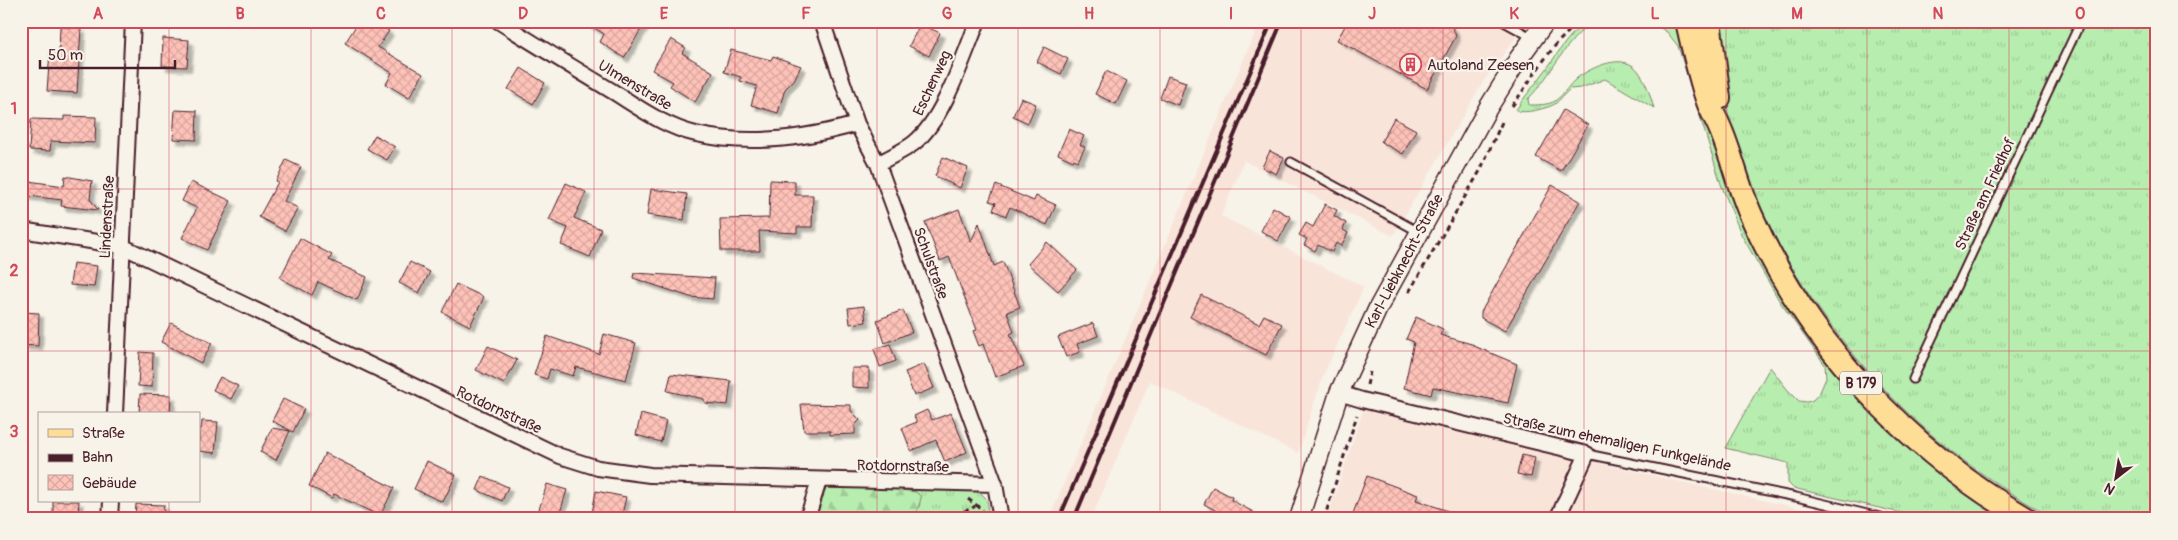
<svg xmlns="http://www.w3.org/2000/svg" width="2178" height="540" font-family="Pangolin,sans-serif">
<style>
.built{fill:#f9e4da}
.grass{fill:url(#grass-tufts);stroke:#80866d}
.forest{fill:url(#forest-firs);stroke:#80866d}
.building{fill:url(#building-cross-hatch);stroke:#4a1f2b;filter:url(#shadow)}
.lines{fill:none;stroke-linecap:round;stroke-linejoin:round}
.service-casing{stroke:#4a1f2b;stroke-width:11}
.minor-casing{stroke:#4a1f2b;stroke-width:18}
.tertiary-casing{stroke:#4a1f2b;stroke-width:21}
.primary-casing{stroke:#4a1f2b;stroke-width:26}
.path{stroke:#4a1f2b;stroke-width:3;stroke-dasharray:5 4;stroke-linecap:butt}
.service{stroke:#f7f3e8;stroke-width:7}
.minor{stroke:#f7f3e8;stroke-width:14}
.tertiary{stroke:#f7f3e8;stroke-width:18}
.primary{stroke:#fedd96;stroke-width:22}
.rail{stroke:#4a1f2b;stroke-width:4}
.grid{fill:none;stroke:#d1495b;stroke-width:1;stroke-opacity:0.55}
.labels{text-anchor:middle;stroke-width:4.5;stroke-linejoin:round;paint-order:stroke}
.shield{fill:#f7f3e8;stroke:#7e5f64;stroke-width:1}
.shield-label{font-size:14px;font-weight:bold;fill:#4a1f2b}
.poi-label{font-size:15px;fill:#4a1f2b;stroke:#f7f3e8;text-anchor:start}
.street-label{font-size:15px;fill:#4a1f2b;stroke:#f7f3e8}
.neatline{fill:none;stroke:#d1495b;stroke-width:2}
.grid-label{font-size:16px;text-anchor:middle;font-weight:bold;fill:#d1495b}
</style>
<defs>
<pattern id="grass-tufts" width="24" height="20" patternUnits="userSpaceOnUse" patternTransform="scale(1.25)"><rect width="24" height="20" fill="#b7edaf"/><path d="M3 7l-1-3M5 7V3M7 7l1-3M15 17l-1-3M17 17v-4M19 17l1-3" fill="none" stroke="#9fcb97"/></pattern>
<pattern id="forest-firs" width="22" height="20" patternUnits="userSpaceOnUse" patternTransform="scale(1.25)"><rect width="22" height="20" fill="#b7edaf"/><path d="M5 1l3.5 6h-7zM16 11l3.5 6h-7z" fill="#9fcb97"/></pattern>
<pattern id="building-cross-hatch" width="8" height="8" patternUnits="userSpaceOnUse" patternTransform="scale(1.25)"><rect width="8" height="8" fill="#fdc2b8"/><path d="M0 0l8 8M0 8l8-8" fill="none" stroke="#daa69e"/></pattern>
<filter id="shadow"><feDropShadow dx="4.5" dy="4.5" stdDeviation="1" flood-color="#0004"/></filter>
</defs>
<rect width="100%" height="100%" fill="#f7f3e8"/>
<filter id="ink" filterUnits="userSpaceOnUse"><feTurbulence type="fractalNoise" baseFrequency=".02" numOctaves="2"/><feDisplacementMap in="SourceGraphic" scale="10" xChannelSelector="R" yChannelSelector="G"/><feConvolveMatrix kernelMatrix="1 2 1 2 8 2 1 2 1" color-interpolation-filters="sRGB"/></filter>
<g filter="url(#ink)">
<path class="built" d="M1260,21H1528L1483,82L1393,236L1244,161L1221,216L1364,287L1323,376L1298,453L1150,381L1091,519H1049Z
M1363,410L1602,464L1846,519H1327Z"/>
<path class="grass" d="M1587,21H1594C1564,41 1553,74 1528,99L1529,105C1536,105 1549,105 1555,101C1564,95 1569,84 1577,78C1592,67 1625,51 1639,72C1647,83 1650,96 1654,108L1605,79L1581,88L1570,89C1565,93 1560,100 1555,104C1548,108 1523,115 1516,110C1524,97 1533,87 1542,75C1556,57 1567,35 1587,21Z
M1649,21C1661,21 1670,25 1681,23L1695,85L1731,195L1799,319L2008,519H1927L1793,488L1788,483V463L1725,448L1770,367L1787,389L1799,401L1807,402L1813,400L1820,392L1826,378L1825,365L1780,302L1741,234L1722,187L1678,46L1667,32Z
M1717,21H2157V519C2132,519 2106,519 2081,519C2073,519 2062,521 2055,518C2049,517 2043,512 2038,509C2019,499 2002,487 1984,475C1869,398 1754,245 1727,108C1721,79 1719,50 1717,21Z
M908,490C920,490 970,488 978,492C990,497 989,509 986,519H917L916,512L920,504L916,492Z"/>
<path class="forest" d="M819,481L899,482L901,490L916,492L921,497C920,505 916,510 917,519H807Z"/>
<path class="building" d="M359,21H373L389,31L378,47L423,74L409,98L386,84L392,73L345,43Z
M583,21H646L624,58L600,42L604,34Z
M1348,21H1444L1452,26L1456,36L1427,89L1337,40Z
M920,24L940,33L929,56L909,46Z
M60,27L81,28L77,93L47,91L50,52L59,53Z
M163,38L189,40L187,67L162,66Z
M671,39L686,48L682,53L713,72L695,102L670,86L673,82L652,70Z
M1044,47L1068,59L1061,74L1037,62Z
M731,50L771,60L773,56L801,66L794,80L785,89L778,113L751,105L757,86L740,81L741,77L724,72Z
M521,68L545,83L533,104L508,89Z
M1106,71L1127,81L1116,104L1095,94Z
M1168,76L1186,82L1178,105L1160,98Z
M1021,98L1036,104L1028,123L1013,116Z
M175,110L197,111L196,140L173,139Z
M1563,110L1588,125L1561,171L1536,157Z
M64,116L96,117L95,143L51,141L50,151L29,150L31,119L64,120Z
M1394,118L1416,130L1403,154L1381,142Z
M1069,129L1084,136L1080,145L1085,147L1078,161L1074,159L1073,161L1058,154Z
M375,135L395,147L387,160L367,149Z
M1270,151L1284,158L1276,174L1262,167Z
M943,157L968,168L960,188L935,176Z
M286,160L301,167L284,201L298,208L285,231L259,217L278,182L276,181Z
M65,176L92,181L90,199L98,210L61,206L62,200L21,195V180L64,186Z
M770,180L795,181V195H813L812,227H797V233L759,231L760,251H721L720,219L769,218Z
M191,182L231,201L207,250L182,238L197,208L182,201Z
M566,183L586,192L574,218L601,229L590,257L561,245L568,228L549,220Z
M996,185L1034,201L1036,196L1056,205L1047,225L1010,207L1006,216L993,210L996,203L989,201Z
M1552,185L1580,201L1505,331L1481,318V312Z
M651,189L687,194L684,220L647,215Z
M1325,204L1337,210L1334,216L1346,223L1343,230L1348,233L1341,246L1336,243L1332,252L1318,245L1315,251L1304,245L1307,239L1299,235L1306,223L1313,227Z
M1273,207L1291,217L1278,241L1261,231Z
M959,209L971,242L979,223L994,266L1003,262L1020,307L1007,312L1014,332L1010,334L1024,366L995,377L983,344L979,346L973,331L977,330L949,257L940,261L925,222Z
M300,238L332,255L329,260L367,277L357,300L318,282L312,295L280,278Z
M1047,242L1077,270L1058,291L1028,264Z
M410,262L430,272L419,293L399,283Z
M73,263L97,266L94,287L70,285Z
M634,273L715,278L713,299L690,297L633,278Z
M456,284L484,297L470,326L442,312Z
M1201,295L1259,324L1264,315L1282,324L1266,355L1190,317Z
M864,306L866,322L850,324L848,308Z
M903,310L912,332L885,343L877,320Z
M21,312L39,313L38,346L21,345Z
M1416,317L1443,329L1440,335L1475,345L1474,346L1517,364L1508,403L1433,387L1431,395L1404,388L1414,342L1406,339Z
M171,323L212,343L201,363L161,342Z
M1093,323L1098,336L1077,344L1080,352L1066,357L1058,337Z
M604,334L636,343L626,380L576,367L573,376L550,369L547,379L534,375L547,336L599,354Z
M890,344L896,361L880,367L874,349Z
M488,346L517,360L504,384L476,370Z
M140,352L153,353L152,387L138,386Z
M924,364L934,388L914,396L905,372Z
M852,368H869V388L852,387Z
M671,374L731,381L728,405L705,403L704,399L667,391Z
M220,377L238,386L231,399L213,390Z
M140,394L171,395L170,414H139Z
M283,399L304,409L293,432L272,421Z
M801,404L851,405V411L860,420L855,425V434L830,435V431H804Z
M927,410L932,420L951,413L967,452L945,462L936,440L911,451L902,428L917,422L914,416Z
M641,414L666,421L661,442L636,435Z
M202,421L218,422L215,453L199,451V429H201Z
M272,428L290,431L276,460L260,452Z
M325,453L394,488L380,516L334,494L332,498L309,486Z
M1522,455L1535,458L1531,477L1517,474Z
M427,461L456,475L443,502L414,489Z
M483,476L508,487L502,501L477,490Z
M1367,476L1418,495L1416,500L1463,516V519H1422L1410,515L1409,519H1351Z
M547,484L567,490L558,519H536Z
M1213,487L1232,497L1231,500L1266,519H1231L1204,504Z
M596,491L626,497L621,519H595L596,513H592Z
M53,501H79L78,516H53Z
M136,504L164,505L163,519H135Z"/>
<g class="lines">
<defs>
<path id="service" d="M1502,21L1533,38
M1291,162L1419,232
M1913,379L2081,21
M1587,454L1796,497L1888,519"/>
<path id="minor" d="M498,21C536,45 574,68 612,91C638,107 665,127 696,134C749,146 804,139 857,124
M822,21L857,124L878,164L995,484L1001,519
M878,164C889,157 904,151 914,143C944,119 963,57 978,21
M21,230L122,246L560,456L598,468L650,475L995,484
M1339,393L1362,400L1587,454L1557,519
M115,414L133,21
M110,519L111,501
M807,519L819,481"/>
<path id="tertiary" d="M1299,519L1339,393L1378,308L1488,108L1519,58L1546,21"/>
<path id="primary" d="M1687,21C1693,48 1699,76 1708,102C1712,113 1718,122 1722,133C1733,160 1739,189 1751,215C1806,341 1908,451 2027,519
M1709,21L1719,98"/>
</defs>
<use href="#service" class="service-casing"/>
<use href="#minor" class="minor-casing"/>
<use href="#tertiary" class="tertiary-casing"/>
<use href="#primary" class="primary-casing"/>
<path class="path" d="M1512,106C1533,78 1552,41 1582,21
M1409,292L1480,171L1502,122
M1367,385L1370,372
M968,499L983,510
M938,519L971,509L975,506
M1324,519L1357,415"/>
<use href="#service" class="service"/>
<use href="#minor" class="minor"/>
<use href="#tertiary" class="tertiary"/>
<use href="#primary" class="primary"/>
<path class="rail" d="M1059,519L1272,21
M1074,519L1282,21"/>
</g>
</g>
<path class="grid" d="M169,21V414M311,21V519M452,21V519M594,21V519M735,21V519M877,21V519M1018,21V519M1160,21V519M1301,21V519M1443,21V519M1584,21V519M1726,21V519M1867,21V519M2009,21V519M21,189H2157M21,351H2157M169,501V519"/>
<defs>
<symbol id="building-ring" viewBox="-11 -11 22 22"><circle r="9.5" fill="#f7f3e8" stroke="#d1495b" stroke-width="1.5"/><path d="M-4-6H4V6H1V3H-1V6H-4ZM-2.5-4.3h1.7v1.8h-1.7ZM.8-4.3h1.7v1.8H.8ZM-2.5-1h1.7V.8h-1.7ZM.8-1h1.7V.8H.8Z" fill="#d1495b"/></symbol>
</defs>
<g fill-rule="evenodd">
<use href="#building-ring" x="1398" y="52" width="25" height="25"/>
</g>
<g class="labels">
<rect class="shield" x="1840" y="371.5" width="42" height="23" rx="4"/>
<g class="shield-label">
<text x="1861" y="388">B 179</text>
</g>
<g class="poi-label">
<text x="1427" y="70">Autoland Zeesen</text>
</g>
<g class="street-label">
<text transform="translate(932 83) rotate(-65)" y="5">Eschenweg</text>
<text transform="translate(635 85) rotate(31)" y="5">Ulmenstraße</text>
<text transform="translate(1985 194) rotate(-65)" y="5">Straße am Friedhof</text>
<text transform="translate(107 217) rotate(-87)" y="5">Lindenstraße</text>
<text transform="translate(1404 261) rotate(-62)" y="5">Karl-Liebknecht-Straße</text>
<text transform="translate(931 263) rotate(70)" y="5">Schulstraße</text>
<text transform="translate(499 410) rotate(25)" y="5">Rotdornstraße</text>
<text transform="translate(1617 442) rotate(12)" y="5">Straße zum ehemaligen Funkgelände</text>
<text transform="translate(903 466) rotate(1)" y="5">Rotdornstraße</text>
</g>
</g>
<rect width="2178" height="540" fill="none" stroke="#f7f3e8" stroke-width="55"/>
<rect x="38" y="412" width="162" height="90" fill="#f7f3e8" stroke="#b29e9c"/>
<rect x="48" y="429" width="25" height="8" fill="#fedd96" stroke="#b29e9c"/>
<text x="82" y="438" font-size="15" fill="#4a1f2b">Straße</text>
<rect x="48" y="454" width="25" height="8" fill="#4a1f2b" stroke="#b29e9c"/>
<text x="82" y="462" font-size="15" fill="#4a1f2b">Bahn</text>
<rect x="48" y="475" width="25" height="15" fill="url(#building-cross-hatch)" stroke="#b29e9c"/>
<text x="82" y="488" font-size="15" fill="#4a1f2b">Gebäude</text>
<g transform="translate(2116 478) rotate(211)" stroke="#f7f3e8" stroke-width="4" paint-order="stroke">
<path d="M0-4L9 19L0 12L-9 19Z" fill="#4a1f2b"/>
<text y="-8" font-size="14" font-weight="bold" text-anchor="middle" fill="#4a1f2b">N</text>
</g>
<path d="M40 60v8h135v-8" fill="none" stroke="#4a1f2b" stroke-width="2.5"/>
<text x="48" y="60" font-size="15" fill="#4a1f2b" stroke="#f7f3e8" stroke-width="4" paint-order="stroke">50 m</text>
<rect x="28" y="28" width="2122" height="484" class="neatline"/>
<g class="grid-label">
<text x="98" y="19">A</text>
<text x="240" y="19">B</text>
<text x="381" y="19">C</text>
<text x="523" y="19">D</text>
<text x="664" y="19">E</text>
<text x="806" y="19">F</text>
<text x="947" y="19">G</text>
<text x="1089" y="19">H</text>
<text x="1231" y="19">I</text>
<text x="1372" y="19">J</text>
<text x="1514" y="19">K</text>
<text x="1655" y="19">L</text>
<text x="1797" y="19">M</text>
<text x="1938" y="19">N</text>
<text x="2080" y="19">O</text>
<text x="14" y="114">1</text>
<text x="14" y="276">2</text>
<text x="14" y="437">3</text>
</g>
</svg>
